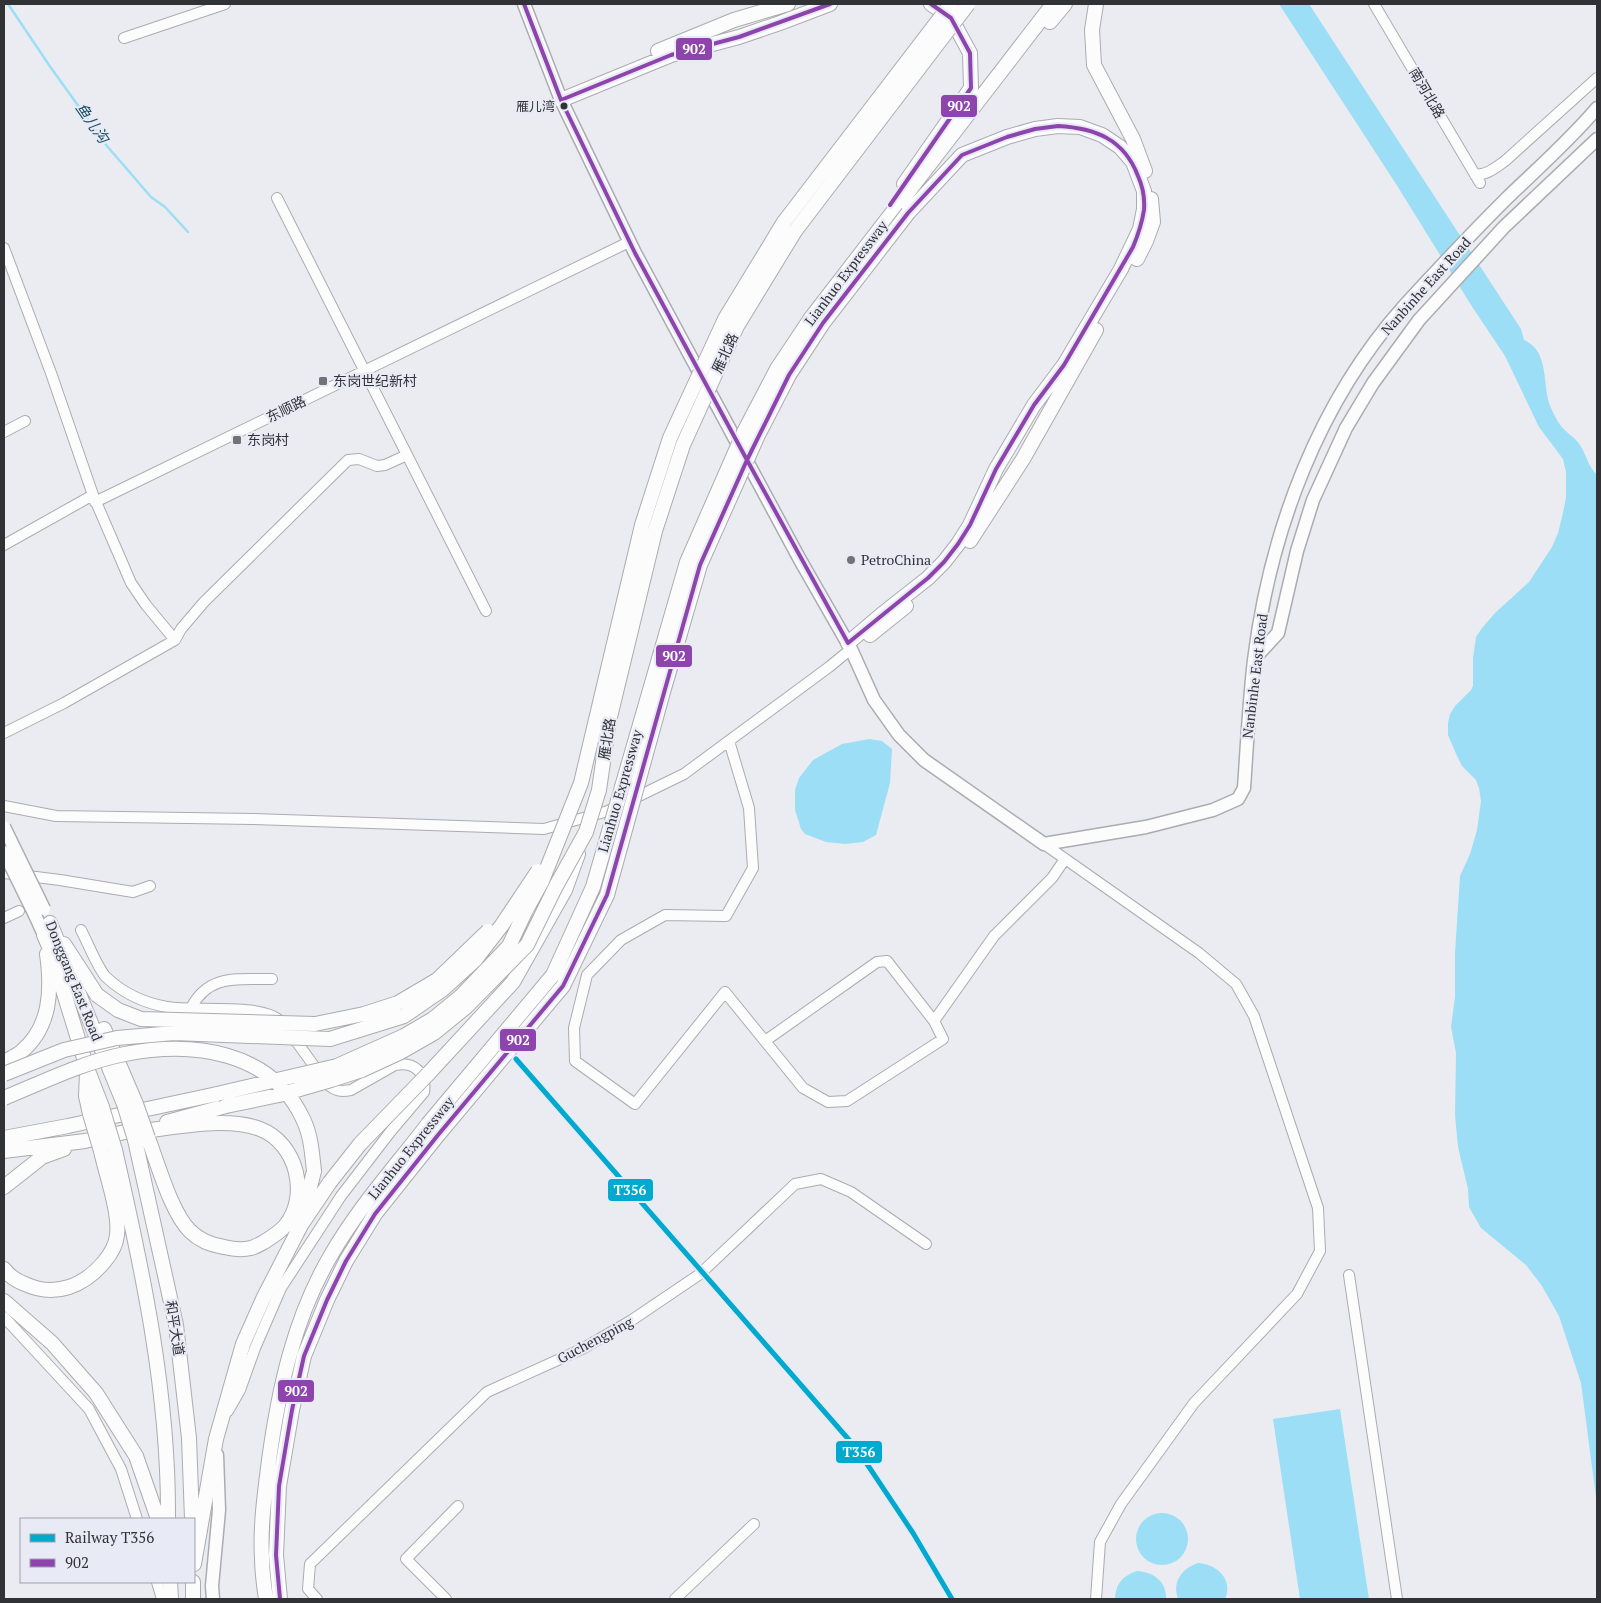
<svg xmlns="http://www.w3.org/2000/svg" width="1601" height="1603" font-family="'PT Serif','Noto Sans SC',serif">
<style>
.water{fill:#9cdef5}
.lines{fill:none;stroke-linecap:round;stroke-linejoin:round}
.stream{stroke:#9cdef5;stroke-width:2.5}
.minor-casing{stroke:#abacaf;stroke-width:12}
.major-casing{stroke:#abacaf;stroke-width:15}
.highway-casing{stroke:#abacaf;stroke-width:16}
.minor{stroke:#fcfcfd;stroke-width:10}
.major{stroke:#fcfcfd;stroke-width:12}
.highway{stroke:#fcfcfd;stroke-width:14}
.major-bridge-casing{stroke:#abacaf;stroke-width:15;stroke-linecap:butt}
.highway-bridge-casing{stroke:#abacaf;stroke-width:16;stroke-linecap:butt}
.major-bridge{stroke:#fcfcfd;stroke-width:12}
.highway-bridge{stroke:#fcfcfd;stroke-width:14}
.bus-1-casing{stroke:#e8ebf5;stroke-width:8}
.bus-1{stroke:#8e44ad;stroke-width:4}
.rail-1-casing{stroke:#e8ebf5;stroke-width:9}
.rail-1{stroke:#00a9ce;stroke-width:5}
.bus-dot{fill:#313236;stroke:#e8ebf5;stroke-width:2}
.poi-dot{fill:#727378;stroke:#e8ebf5;stroke-width:2}
.labels{text-anchor:middle;stroke-width:4.5;stroke-linejoin:round;paint-order:stroke}
.bus-label{font-size:13px;fill:#313236;stroke:#e8ebf5;text-anchor:end}
.street-label{font-size:14px;fill:#313236;stroke:#e8ebf5}
.poi-label{font-size:14px;fill:#313236;stroke:#e8ebf5;text-anchor:start}
.water-label{font-size:15px;font-style:italic;fill:#194e5e;stroke:#e8ebf5}
.line-badge{stroke:#e8ebf5;stroke-width:2}
.badge-label{font-size:14px;text-anchor:middle;font-weight:bold;fill:#fff}
</style>
<rect width="100%" height="100%" fill="#ebecf2"/>
<path class="water" d="M1279,4H1309L1521,329L1524,340C1551,352 1541,386 1551,408C1554,414 1557,421 1561,426C1566,433 1575,437 1580,445C1586,454 1588,466 1597,475V1505L1581,1383L1559,1316L1542,1286L1526,1265L1481,1228L1469,1207L1468,1189L1458,1147L1455,1115L1456,1053L1451,1027L1455,997V953L1460,876L1470,854L1477,830L1481,801L1479,788L1476,780L1462,766L1457,756L1448,735V723L1450,714L1455,706L1471,690L1473,686V658L1476,637L1482,628L1495,613L1529,582L1552,547L1558,533L1562,517L1566,498V472L1563,459L1539,427L1505,356L1471,305L1396,184Z
M869,739L882,741L892,749L890,783L876,835L863,842L845,844L826,842L805,834L801,829L795,810V790L799,778L813,760L842,744Z
M1340,1409L1369,1599H1300L1273,1419Z
M1136 1539a26 26 0 1 1 52 0a26 26 0 1 1-52 0Z
M1198,1563C1216,1564 1234,1579 1225,1599H1178C1172,1582 1181,1569 1198,1563Z
M1137,1571C1153,1572 1167,1581 1166,1599H1115C1116,1584 1122,1576 1137,1571Z"/>
<g class="lines">
<path class="stream" d="M8,4L49,65L107,146L151,197L165,207L188,232"/>
<defs>
<path id="minor" d="M1374,4L1480,183
M124,38L225,4
M1475,175C1487,175 1495,168 1505,161L1597,78
M277,198L486,611
M4,248L51,373L93,495
M4,432L25,421
M95,502L629,242
M4,545L93,495L131,583L146,605L175,640
M4,733L64,703L175,640L181,629L204,602L348,460L359,459L377,466L385,465L407,455
M729,741L749,808L753,868L726,916L665,915L621,940L587,975L574,1028L575,1061L635,1104L725,992L803,1088L828,1102L847,1101L943,1039L934,1021L994,936L1052,878L1065,859
M4,806L56,816L253,819L544,829L608,811L684,774L829,667L851,649
M1044,844L1199,953L1236,984L1254,1016L1318,1208L1320,1251L1297,1294L1194,1403L1121,1504L1100,1542L1096,1599
M4,873L60,880L133,892L150,886
M4,918L19,911
M81,930C87,941 98,969 106,977C123,993 144,1003 167,1007C193,1012 266,1002 282,1023
M191,1008C209,973 238,980 272,979
M765,1041L877,962L887,961L934,1021
M1349,1275L1397,1599
M4,1317L89,1409L121,1469L137,1519
M228,1411L240,1390L255,1348L281,1288L341,1196L391,1131L424,1092C427,1073 414,1061 395,1065L351,1090C341,1092 335,1091 327,1084L291,1034
M157,1582L162,1599
M317,1599L308,1589L310,1564L487,1392L582,1349L632,1320L700,1274L795,1184L821,1179L851,1192L926,1244
M446,1599L406,1559L458,1506
M675,1599L754,1524"/>
<path id="major" d="M524,4L561,100L635,253L799,558L851,649L874,700L899,735L924,760L1044,844L1146,827L1213,810L1238,799L1244,788C1247,745 1249,703 1254,660C1270,532 1318,402 1405,305C1438,269 1472,233 1507,198C1537,169 1570,140 1597,108
M1254,659L1278,633L1297,551L1313,500L1346,428L1373,383L1419,320L1504,227L1597,139
M35,915L44,935
M213,1599L212,1586L219,1510L217,1455"/>
<path id="highway" d="M1096,4L1092,30L1094,65L1133,139L1145,171
M1050,22L1065,4
M658,51L734,20L788,4
M561,100L671,55L739,37L780,23L830,4
M904,184L971,88L970,53L951,18L931,4
M1137,259L1146,241L1153,222L1151,199
M811,318L1053,4
M970,541L1023,459L1096,330
M870,635L906,606
M848,643L881,615L928,578L944,562L958,544L970,525L996,469L1034,405L1064,365L1121,269L1140,229L1144,209V191L1133,162L1120,147L1102,135L1080,127L1058,126L1035,129L1007,137L962,155L908,213
M50,923L124,1104
M44,935L51,951L87,1068L102,1107
M64,944L97,995
M104,1029L136,1104
M4,1062C9,1059 16,1056 21,1052C51,1027 52,990 47,954
M87,1073L86,1096L90,1114
M428,1074L513,982L565,890L578,854
M167,1122L226,1106
M136,1132C173,1128 225,1116 260,1129C297,1143 310,1196 285,1226C280,1232 272,1237 264,1242C260,1244 255,1247 251,1248C243,1250 232,1249 224,1247C211,1245 200,1241 190,1231C171,1212 158,1164 148,1138
M4,1138L68,1126L217,1094
M135,1140L176,1325L189,1438L192,1519
M115,1150C143,1272 169,1394 168,1519
M4,1151L85,1141L143,1128
M4,1187L42,1157L64,1149
M303,1215L314,1171
M4,1269C9,1276 17,1281 25,1284C55,1298 84,1286 104,1262C110,1255 116,1245 117,1235C120,1213 106,1174 101,1151
M4,1301L52,1343L96,1393L136,1456L158,1519
M194,1564L216,1439L243,1344L263,1299L301,1225L330,1182
M170,1582L171,1599
M193,1582V1599
M266,1599C264,1586 262,1572 262,1558C260,1526 265,1492 269,1460C279,1388 294,1318 331,1255C358,1208 395,1167 428,1124
M280,1599L276,1555L279,1486L292,1410L304,1356L327,1300L346,1261L375,1214L438,1135"/>
</defs>
<use href="#minor" class="minor-casing"/>
<use href="#major" class="major-casing"/>
<use href="#highway" class="highway-casing"/>
<use href="#minor" class="minor"/>
<use href="#major" class="major"/>
<use href="#highway" class="highway"/>
<defs>
<path id="major-bridge" d="M4,827L44,909
M4,852L35,915"/>
<path id="highway-bridge" d="M97,995L118,1010L141,1019L315,1024L364,1014L398,1003L437,980L488,931
M4,1074L64,1050L117,1038L174,1033L330,1039L404,1016L442,990L475,960L502,925L538,871
M217,1094L337,1066L404,1036L433,1019L460,997L509,946L526,910L542,881L581,783L642,525L670,438L725,319L784,222L951,4
M4,1098C43,1082 83,1062 125,1054C192,1041 271,1050 303,1119C311,1135 312,1153 314,1171
M124,1104L135,1140
M136,1104L148,1138
M226,1106L279,1095L331,1080L362,1070L399,1053L434,1033L466,1007L527,945L556,886L586,832L599,790L609,721L655,531L683,445L737,326L795,231L968,4
M102,1107L115,1150
M90,1114L101,1151
M428,1124L553,975L593,887L687,562L744,432L777,369L811,318
M438,1135L563,986L607,895L663,692L700,565L758,435L789,375L823,323L908,213
M330,1182L360,1144L428,1074"/>
</defs>
<use href="#major-bridge" class="major-bridge-casing"/>
<use href="#highway-bridge" class="highway-bridge-casing"/>
<use href="#major-bridge" class="major-bridge"/>
<use href="#highway-bridge" class="highway-bridge"/>
<defs>
<path id="bus-1" d="M524,4L561,100L635,253L747,460
M561,100L671,55L739,37L830,4
M1058,126C1095,128 1124,139 1138,176C1143,187 1145,197 1144,210C1142,223 1138,235 1133,247L1064,365L1034,405L996,469L970,525L958,544L944,562L928,578L848,643L747,460L789,375L823,323L908,213L962,155L1007,137L1035,129Z
M890,205L971,88L970,53L951,18L931,4
M280,1599L276,1555L279,1486L292,1410L304,1356L327,1300L346,1261L375,1214L438,1135L563,986L607,895L700,565L747,460"/>
</defs>
<use href="#bus-1" class="bus-1-casing"/>
<use href="#bus-1" class="bus-1"/>
<defs>
<path id="rail-1" d="M516,1059L857,1449L913,1533L952,1599"/>
</defs>
<use href="#rail-1" class="rail-1-casing"/>
<use href="#rail-1" class="rail-1"/>
</g>
<circle class="bus-dot" cx="564" cy="106" r="4.5"/>
<g class="poi-dot">
<rect x="318" y="376" width="10" height="10" rx="2.5"/>
<rect x="232" y="435" width="10" height="10" rx="2.5"/>
<circle cx="851" cy="560" r="5"/>
</g>
<g class="labels">
<g class="bus-label">
<text x="555" y="111">雁儿湾</text>
</g>
<g class="street-label">
<text transform="translate(1427 93) rotate(60)" y="5">南河北路</text>
<text transform="translate(846 273) rotate(-53)" y="5">Lianhuo Expressway</text>
<text transform="translate(1426 286) rotate(-48)" y="5">Nanbinhe East Road</text>
<text transform="translate(725 353) rotate(-65)" y="5">雁北路</text>
<text transform="translate(286 409) rotate(-26)" y="5">东顺路</text>
<text transform="translate(1255 676) rotate(-83)" y="5">Nanbinhe East Road</text>
<text transform="translate(607 739) rotate(-81)" y="5">雁北路</text>
<text transform="translate(620 791) rotate(-74)" y="5">Lianhuo Expressway</text>
<text transform="translate(74 981) rotate(68)" y="5">Donggang East Road</text>
<text transform="translate(411 1148) rotate(-51)" y="5">Lianhuo Expressway</text>
<text transform="translate(175 1328) rotate(81)" y="5">和平大道</text>
<text transform="translate(595 1340) rotate(-28)" y="5">Guchengping</text>
</g>
<g class="poi-label">
<text x="333" y="386">东岗世纪新村</text>
<text x="247" y="445">东岗村</text>
<text x="861" y="565">PetroChina</text>
</g>
<g class="water-label">
<text transform="translate(92 123) rotate(55)" y="5">鱼儿沟</text>
</g>
</g>
<g class="line-badge">
<rect x="675" y="37" width="38" height="24" rx="5" fill="#8e44ad"/>
<rect x="940" y="94" width="38" height="24" rx="5" fill="#8e44ad"/>
<rect x="655" y="644" width="38" height="24" rx="5" fill="#8e44ad"/>
<rect x="499" y="1028" width="38" height="24" rx="5" fill="#8e44ad"/>
<rect x="607" y="1178" width="47" height="24" rx="5" fill="#00a9ce"/>
<rect x="277" y="1379" width="38" height="24" rx="5" fill="#8e44ad"/>
<rect x="835" y="1440" width="48" height="24" rx="5" fill="#00a9ce"/>
</g>
<g class="badge-label">
<text x="694" y="54">902</text>
<text x="959" y="111">902</text>
<text x="674" y="661">902</text>
<text x="518" y="1045">902</text>
<text x="630" y="1195">T356</text>
<text x="296" y="1396">902</text>
<text x="859" y="1457">T356</text>
</g>
<rect width="1601" height="1603" fill="none" stroke="#313236" stroke-width="10"/>
<rect x="20" y="1518" width="175" height="65" fill="#e8ebf5" stroke="#9fa1a9"/>
<rect x="30" y="1534" width="25" height="8" fill="#00a9ce" stroke="#9fa1a9"/>
<text x="65" y="1543" font-size="15" fill="#313236">Railway T356</text>
<rect x="30" y="1559" width="25" height="8" fill="#8e44ad" stroke="#9fa1a9"/>
<text x="65" y="1568" font-size="15" fill="#313236">902</text>
</svg>
